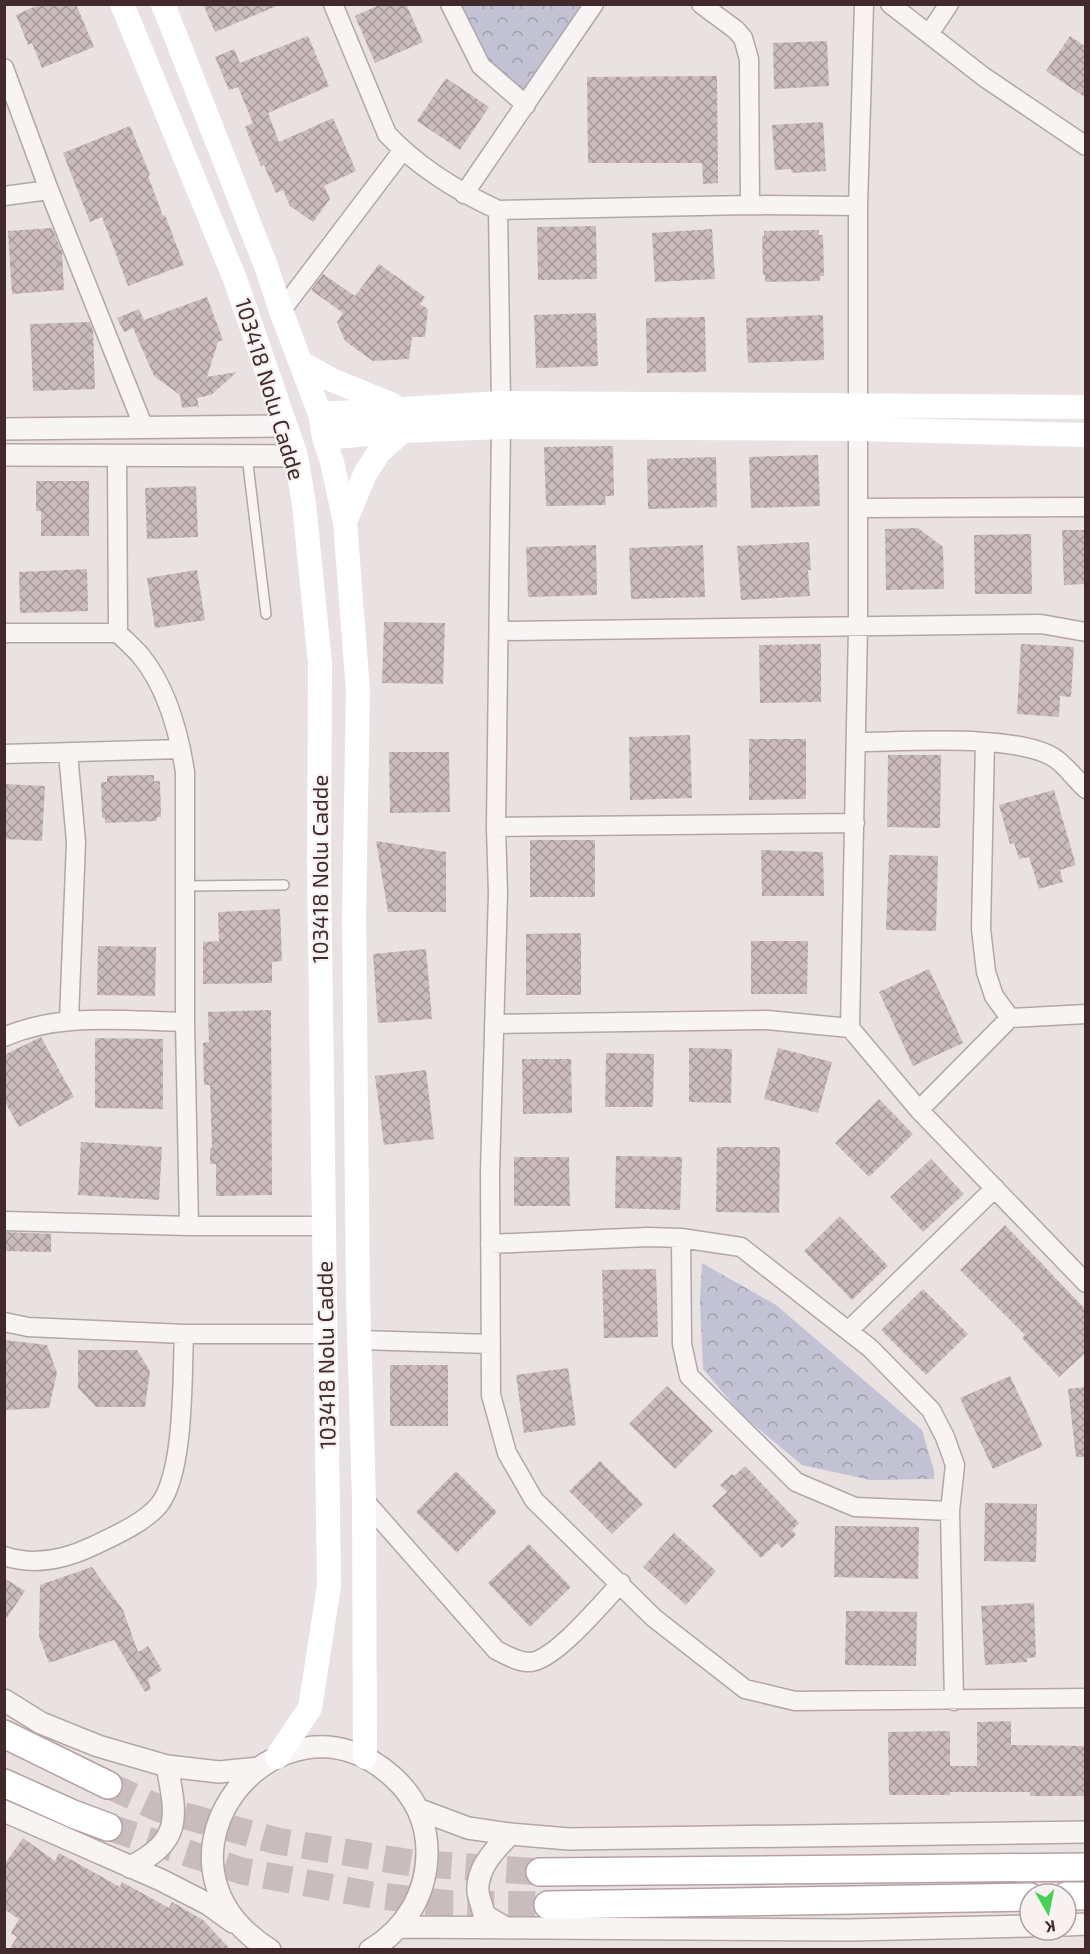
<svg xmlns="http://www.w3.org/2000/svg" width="1090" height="1954" font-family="'Exo 2',sans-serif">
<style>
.park{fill:url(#park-crowns)}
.building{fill:url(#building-cross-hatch)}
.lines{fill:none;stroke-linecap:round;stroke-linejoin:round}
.primary-tunnel{stroke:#c8bcbd;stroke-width:27;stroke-dasharray:27 14;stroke-linecap:butt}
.service-casing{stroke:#b4a6a7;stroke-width:12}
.minor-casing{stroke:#b4a6a7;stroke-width:21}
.tertiary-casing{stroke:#b4a6a7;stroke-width:24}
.primary-casing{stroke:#b6a0a3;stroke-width:30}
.service{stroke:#f8f4f4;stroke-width:9}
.minor{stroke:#f8f4f4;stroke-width:18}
.tertiary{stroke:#f8f4f4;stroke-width:21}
.secondary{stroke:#fff;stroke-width:24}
.primary{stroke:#fff;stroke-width:27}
.labels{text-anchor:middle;stroke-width:4.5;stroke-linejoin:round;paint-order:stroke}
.street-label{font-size:22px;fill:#42292b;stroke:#f7f1f2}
</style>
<defs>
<pattern id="park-crowns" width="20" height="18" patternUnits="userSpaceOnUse" patternTransform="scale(1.5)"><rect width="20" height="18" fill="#c2c2d4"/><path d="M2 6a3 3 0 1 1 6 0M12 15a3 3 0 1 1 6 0" fill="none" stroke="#9f9eac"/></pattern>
<pattern id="building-cross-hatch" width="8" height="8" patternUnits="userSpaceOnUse" patternTransform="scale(1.5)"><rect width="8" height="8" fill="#cabbbd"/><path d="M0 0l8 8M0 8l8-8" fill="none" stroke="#a6989a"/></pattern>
</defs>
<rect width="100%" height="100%" fill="#eae1e2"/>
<path class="park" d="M459,5H589L532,88L520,90L482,53Z
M702,1263L776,1305L922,1430L934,1471V1479L870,1480L802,1465L742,1415L703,1369L700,1302Z"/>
<path class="building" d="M40,4H76L94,47L42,68L32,43L28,45L16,15Z
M203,4H279V5L215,32Z
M381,4H406L423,42L375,63L355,16Z
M308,36L329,86L268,113L279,142L333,118L356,171L324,186L330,199L313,222L290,206L283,190L276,193L264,165L261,166L245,127L253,123L238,87L229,90L215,57L234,49L240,63Z
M1070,36L1086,47V98L1046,71Z
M827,41L829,86L774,89L773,43Z
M717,76L718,183L703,184L702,163H588L587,77Z
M446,78L489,107L460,150L417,121Z
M823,122L826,171L792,173L791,169L775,170L772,125Z
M130,126L150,175L148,176L163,216L165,215L184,265L128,286L102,217L90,222L63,153Z
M596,226L597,279L538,280L537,227Z
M52,228L62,252L64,290L12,294L8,231Z
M712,229L715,279L655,282L652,233Z
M819,230V235H823L824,276H820V281L765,282V275H763L762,236H764V231Z
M379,264L425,297L420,304L428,309L425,337H412L409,359L373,361L345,341L337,322L343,313L311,290L323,274L355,296Z
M207,297L223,340L218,342L207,377L237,372L211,395L197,398L199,408L196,406L182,408L180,395L154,376L133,328L124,332L117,318L139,309L144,320Z
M596,313L598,366L536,368L534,315Z
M823,315L824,360L748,363L746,318Z
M705,317L706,372L647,373L646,318Z
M90,322L93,330L95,389L33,391L30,324Z
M613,446L614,496H605L606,505L546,506L544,447Z
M818,455L820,506L751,508L749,457Z
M716,457L717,507L648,509L647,459Z
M36,481H89V536H41V511H36Z
M196,486L198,537L147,539L145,488Z
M918,528L943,547L944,589L886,590L885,529Z
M1062,530H1086V584L1064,585Z
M1031,534L1032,594H975L974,535Z
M809,542L811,570H808L810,596L741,600L737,546Z
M596,545L597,595L528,597L526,547Z
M703,545L705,597L631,599L629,548Z
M87,569L88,611L20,613L19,572Z
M197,570L205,620L155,628L147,578Z
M384,622L445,623L443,684L382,683Z
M821,644V702L760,703L759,645Z
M1021,644L1074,647L1071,697L1060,696L1059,717L1017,714Z
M690,735L692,798L630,800L629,737Z
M749,739H806V799L749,800Z
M389,752H449L450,812L390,813Z
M888,755H941L940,828L887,827Z
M154,775V781H160L161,817H157V821L105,823V818H102L101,782H107V776Z
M4,784L45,786L42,841L4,839Z
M1054,790L1076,865L1060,870L1063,882L1039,889L1029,857L1019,859L1014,843L1010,844L999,805Z
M530,840H595V897H530Z
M376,841L446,852V912H388Z
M761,850L823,852L824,896H762Z
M889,855L938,856L936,931L886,930Z
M280,909L282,961L272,962V983L203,984V942L219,941L218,912Z
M581,933V995H526V934Z
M751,941H808L807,994H751Z
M98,946L156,947L155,996L97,995Z
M426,949L432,1019L378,1023L373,954Z
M929,969L963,1043L913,1066L879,992Z
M271,1010L272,1195L216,1196V1164H210V1148H212L210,1085H204L203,1043L209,1042L208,1012Z
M41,1037L74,1097L19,1127L4,1100V1055Z
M95,1038L163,1039V1109L95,1108Z
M689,1048L732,1049L731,1103L689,1102Z
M778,1048L832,1062L818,1113L764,1099Z
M606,1053L654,1054L653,1107H605Z
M522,1059H571L572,1113L523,1114Z
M426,1070L434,1139L384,1145L375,1076Z
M879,1099L913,1134L869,1177L835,1143Z
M81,1142L162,1147L159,1200L78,1195Z
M717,1147H780L779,1213L716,1212Z
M616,1156L682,1157L680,1210L615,1208Z
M514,1157H569L570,1206H514Z
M931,1159L964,1194L923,1232L890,1197Z
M840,1216L888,1266L852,1300L804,1251Z
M1005,1225L1086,1310V1352L1059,1377L1022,1338L1025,1335L960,1270Z
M4,1232L51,1234V1252L4,1251Z
M656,1269L658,1337L604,1338L602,1270Z
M923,1289L968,1334L926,1375L881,1330Z
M4,1340L47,1345L57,1373L49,1408L4,1410Z
M78,1350H137L150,1371L145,1407H96L78,1388Z
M390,1365H448V1426H390Z
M568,1368L576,1425L524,1433L516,1375Z
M1010,1376L1043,1446L993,1469L960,1398Z
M667,1386L713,1431L675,1469L629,1424Z
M1086,1387V1457H1076L1068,1389Z
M600,1461L643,1504L612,1534L569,1491Z
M745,1466L799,1523L792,1530L796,1535L782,1548L777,1543L761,1558L712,1506L727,1492L720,1485L732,1474L734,1476Z
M456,1471L497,1512L457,1553L416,1512Z
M985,1503L1037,1504L1036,1562L984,1561Z
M835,1526L919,1527L918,1579L834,1577Z
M674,1533L716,1571L686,1605L643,1567Z
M529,1544L571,1587L530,1627L488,1583Z
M92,1567L123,1610L138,1652L148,1646L162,1670L148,1679L151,1689L145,1692L114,1640L49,1663L39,1636L40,1585Z
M4,1578L25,1591L4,1622Z
M1034,1603L1036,1657L1027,1658V1662L985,1665L981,1606Z
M846,1611L917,1612L916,1666L845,1665Z
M1011,1721V1745L1086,1746V1796H1030V1792H950V1795H889L888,1732L950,1731V1766H977V1722Z
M23,1838L55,1861L59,1853L120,1887L122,1882L169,1908L172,1902L203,1920L231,1950H9L17,1937L11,1933L19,1919L4,1909V1865Z"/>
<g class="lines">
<path class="primary-tunnel" d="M108,1785L160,1809L277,1841L411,1863L540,1872
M108,1827L242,1871L372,1895L450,1904L548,1905"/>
<defs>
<path id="service" d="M247,456L266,614
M185,886L284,885"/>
<path id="minor" d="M333,4L387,134C418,167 457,191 498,210L750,205L858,206
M450,4L481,66L526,105
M701,4L736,30L743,38L749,59L750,205
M864,4L858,206V626L850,1028L919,1110L1086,1283
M890,4L984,77L1086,146
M929,34L949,4
M4,68L49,190L144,428
M464,194L594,4
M4,196L49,190
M498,210L501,403
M281,311L403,150
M501,427L496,827L498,893L490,1172L491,1395L507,1453L534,1500L654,1618L745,1689L795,1701L1086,1698
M117,455L118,633C126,641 134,648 141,656C167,688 179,733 185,772V1022L189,1226
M859,508L1086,507
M499,631L1041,624L1086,632
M4,633H118
M857,742C904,742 1019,733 1056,759C1067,767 1076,780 1086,789
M985,742L981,929L986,972L994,996L1010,1018
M68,753L76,842L69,1020
M4,754L181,749
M496,827L855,823
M494,1024L767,1020L850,1028
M4,1037C61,1012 125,1021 185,1022
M919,1110L1010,1018L1086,1014
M4,1221L189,1226H324
M681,1238L682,1344L689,1376L796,1482L855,1507L950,1511
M490,1244L648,1237L681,1238L741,1247L870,1348L931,1410L945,1437L955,1465L950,1511L954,1701
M4,1322L28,1327L184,1334H325
M848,1331L995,1188
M360,1340L490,1344
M364,1500L496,1650C506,1655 519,1663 531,1662C556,1659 602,1603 621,1583
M4,1556C34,1566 66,1559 93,1546C114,1536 144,1523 159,1505C185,1472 182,1376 184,1334"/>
<path id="tertiary" d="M4,429L285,426
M4,455L296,456
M4,1700L41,1723L98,1746L167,1766L219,1772L258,1768
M420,1810L468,1828L510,1834L569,1839L1086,1832
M4,1811L161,1880L208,1904L233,1922
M130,1867C182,1841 177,1818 167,1766
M1066,1925L1086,1924
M399,1927L850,1930L1030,1926
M506,1928L484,1915C483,1908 479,1899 478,1892C476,1868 495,1850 510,1834
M270,1950C128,1861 279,1674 393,1777C415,1797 427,1822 427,1852C427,1893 406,1929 370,1950"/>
<path id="primary" d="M4,1734L108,1785
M4,1783L73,1814L108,1827
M540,1872L1086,1867
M1066,1896H1086
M548,1905L1030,1897"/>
</defs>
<use href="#service" class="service-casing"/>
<use href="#minor" class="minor-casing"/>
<use href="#tertiary" class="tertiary-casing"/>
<use href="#primary" class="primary-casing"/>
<use href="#service" class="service"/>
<use href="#minor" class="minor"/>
<use href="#tertiary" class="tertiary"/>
<path class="secondary" d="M122,4L235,279L296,456L304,504L320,663L319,867L329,1586L310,1708L277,1757
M163,4L266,266L281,311L320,414L324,438L332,462L345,522L358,691L354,916L358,1296L364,1500L365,1757
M301,363L332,380L393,405
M320,414L501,403L1086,407
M324,438L403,431L501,427L858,429L1086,435
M345,522L365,474L379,452L403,431"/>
<use href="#primary" class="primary"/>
</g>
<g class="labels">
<g class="street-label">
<text transform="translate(270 389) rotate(73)" y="8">103418 Nolu Cadde</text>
<text transform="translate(320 869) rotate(-90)" y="8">103418 Nolu Cadde</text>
<text transform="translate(326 1355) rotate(-91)" y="8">103418 Nolu Cadde</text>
</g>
</g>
<rect width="1090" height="1954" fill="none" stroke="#42292b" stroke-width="12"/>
<g transform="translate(1048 1912) rotate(171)"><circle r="28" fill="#f7f1f2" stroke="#afa1a2" stroke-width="1.5"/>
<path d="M0-4.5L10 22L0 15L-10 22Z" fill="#44d155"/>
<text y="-9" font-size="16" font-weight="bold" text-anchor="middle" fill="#42292b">K</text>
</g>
</svg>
